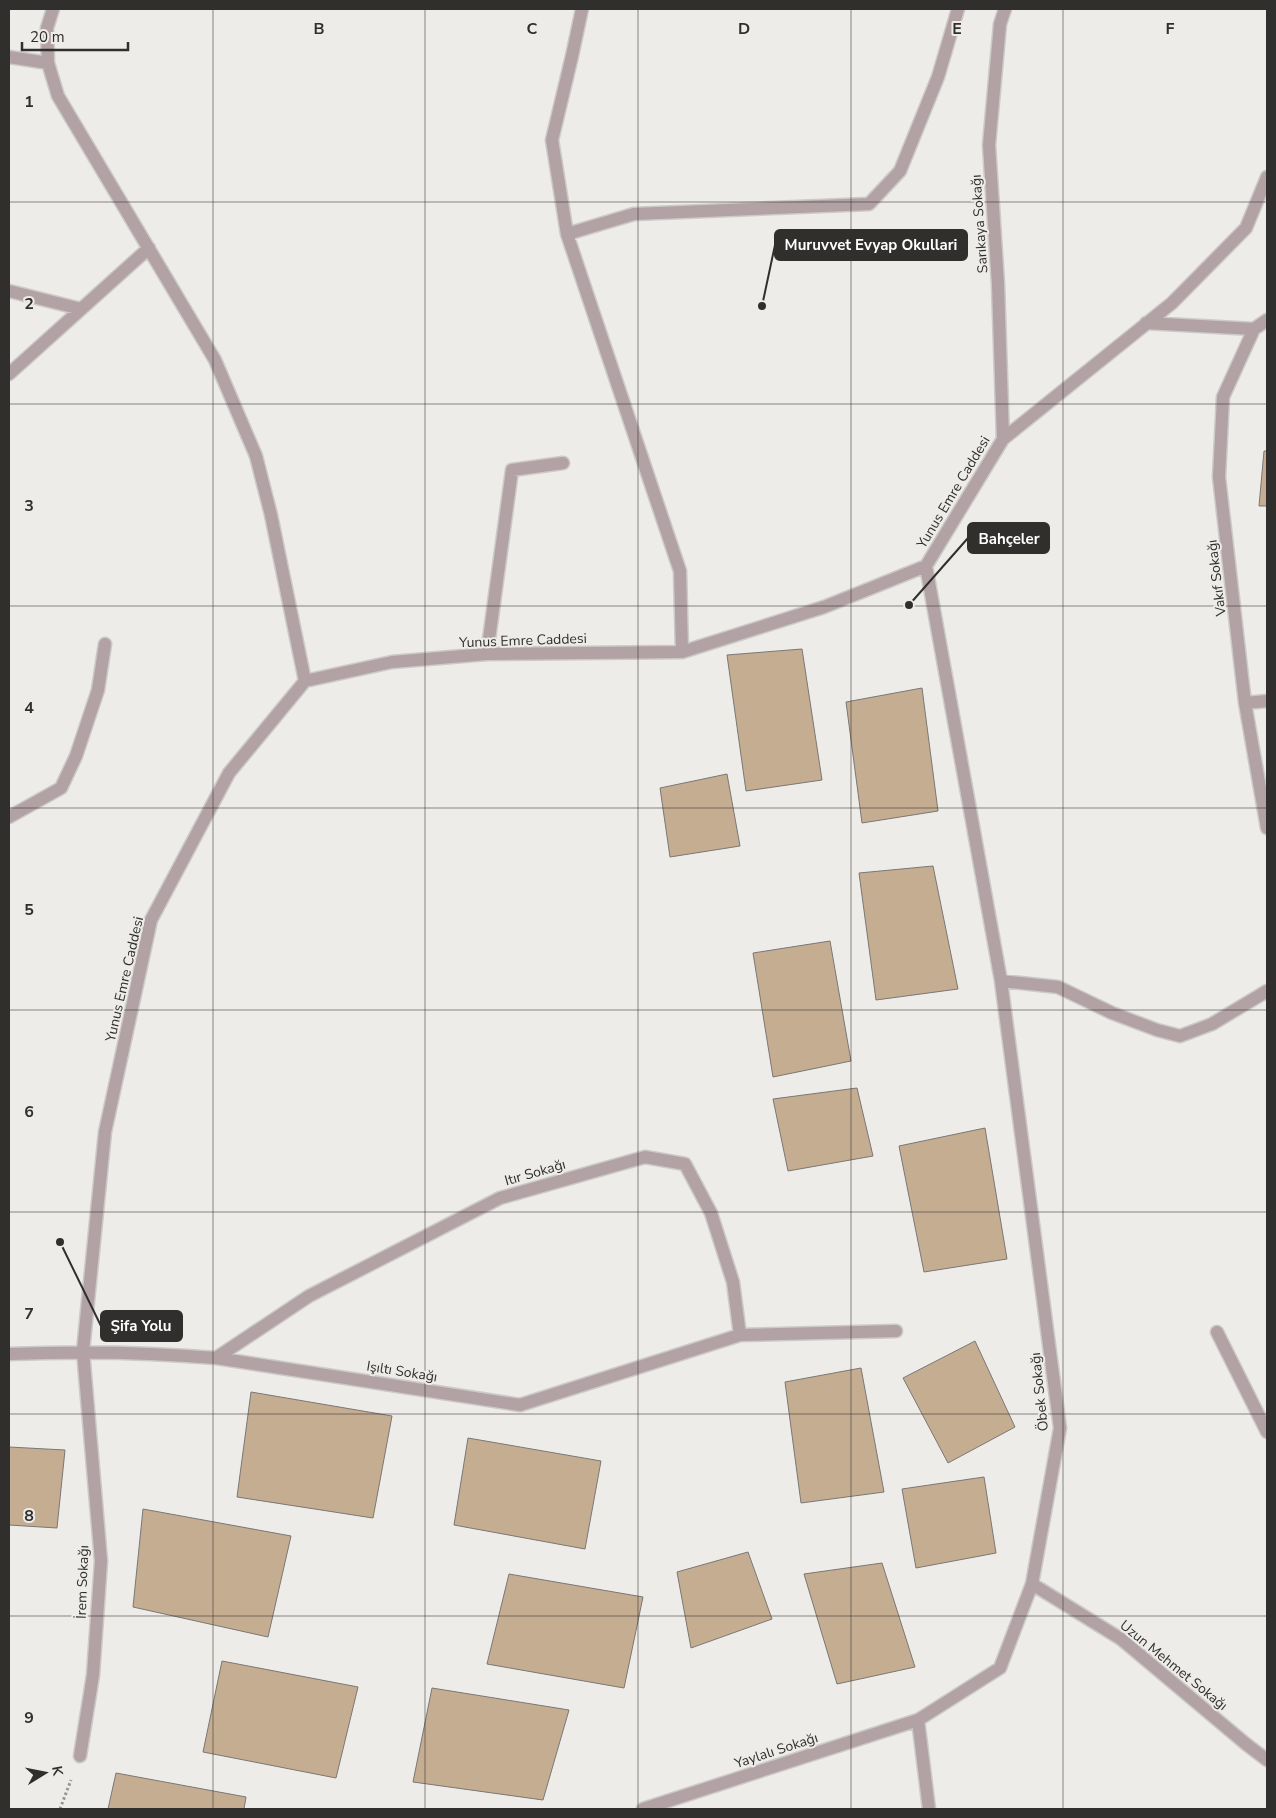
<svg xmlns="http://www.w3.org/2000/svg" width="1276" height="1818" font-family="'Nunito Sans',sans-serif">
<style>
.building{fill:#c5ad92;stroke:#7a7775}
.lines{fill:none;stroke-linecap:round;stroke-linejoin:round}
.minor-casing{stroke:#cccac7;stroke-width:15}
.path{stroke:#979593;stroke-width:3;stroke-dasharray:2.5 2.5;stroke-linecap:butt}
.minor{stroke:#b2a1a5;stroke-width:12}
.grid{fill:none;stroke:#302f2e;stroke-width:1;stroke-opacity:0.55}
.labels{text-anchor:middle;stroke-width:4;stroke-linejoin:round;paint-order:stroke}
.street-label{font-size:14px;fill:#302f2e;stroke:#eeece9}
.grid-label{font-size:16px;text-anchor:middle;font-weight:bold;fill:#302f2e;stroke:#eeece9;stroke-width:4;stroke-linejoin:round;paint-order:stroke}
.leader{fill:none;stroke:#302f2e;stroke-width:2}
.callout-dot{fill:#302f2e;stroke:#eeece9;stroke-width:2}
.callout{fill:#302f2e;stroke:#302f2e;stroke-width:2}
.callout-label{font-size:15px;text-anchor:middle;font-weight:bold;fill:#fff}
</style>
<rect width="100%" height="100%" fill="#eeece9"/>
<path class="building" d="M1264,451H1267V506H1259Z
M802,649L822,780L746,791L727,655Z
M922,688L938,811L862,823L846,702Z
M727,774L740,846L670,857L660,788Z
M933,866L958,989L876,1000L859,873Z
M830,941L851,1061L773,1077L753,953Z
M857,1088L873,1156L788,1171L773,1099Z
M985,1128L1007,1259L924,1272L899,1146Z
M975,1341L1015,1427L948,1463L903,1378Z
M861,1368L884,1492L801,1503L785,1382Z
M251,1392L392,1416L373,1518L237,1497Z
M468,1438L601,1461L585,1549L454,1525Z
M9,1447L65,1450L57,1528L9,1525Z
M984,1477L996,1553L916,1568L902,1489Z
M143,1509L291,1536L268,1637L133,1607Z
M748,1552L772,1619L691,1648L677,1572Z
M882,1563L915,1667L837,1684L804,1574Z
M509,1574L643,1597L624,1688L487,1664Z
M222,1661L358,1687L336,1778L203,1752Z
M432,1688L569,1710L543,1800L413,1782Z
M116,1773L246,1797L244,1809H108Z"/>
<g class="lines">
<defs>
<path id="minor" d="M53,9L47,28L48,63L58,96L215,360L256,456L271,515L305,681
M9,57L48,63
M567,234L552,140L572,56L582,9
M9,291L81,309
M1146,323L1254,329L1267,320
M1254,329L1223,397L1219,477L1245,703L1267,828
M9,374L149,248
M1003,439L998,284L989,145L1000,24L1005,9
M926,566L1001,981L1060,1428L1032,1584L1000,1668L918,1720L929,1809
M682,652L680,571L567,234L634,214L869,204L900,171L938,77L958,9
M487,654L512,470L563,463
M1245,703L1267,701
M9,817L61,788L76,756L98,690L105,644
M1001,981L1058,987L1112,1013L1157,1030L1180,1036L1212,1024L1267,991
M1217,1332L1267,1432
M740,1335L896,1331
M9,1354C78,1351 146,1352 216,1358L520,1405L740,1335L733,1282L711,1213L685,1164L645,1157L500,1198L309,1296L216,1358
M1032,1584L1121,1639L1246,1744L1267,1760
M80,1756L93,1675L101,1561L83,1351L105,1132L151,920L229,773L305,681L392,662L487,654L682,652L824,607L926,566L1003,439L1172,303L1246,228L1267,177
M643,1809L918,1720"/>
</defs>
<use href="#minor" class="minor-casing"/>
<path class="path" d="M60,1809L71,1780"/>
<use href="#minor" class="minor"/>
</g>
<path class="grid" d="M213,9V1809M425,9V1809M638,9V1809M851,9V1809M1063,9V1809M9,202H1267M9,404H1267M9,606H1267M9,808H1267M9,1010H1267M9,1212H1267M9,1414H1267M9,1616H1267"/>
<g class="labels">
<g class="street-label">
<text transform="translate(979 224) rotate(-94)" y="5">Sarıkaya Sokağı</text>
<text transform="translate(953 492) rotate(-59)" y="5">Yunus Emre Caddesi</text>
<text transform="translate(1216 578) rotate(-97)" y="5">Vakıf Sokağı</text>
<text transform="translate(523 640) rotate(-2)" y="5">Yunus Emre Caddesi</text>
<text transform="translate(124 979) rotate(-77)" y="5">Yunus Emre Caddesi</text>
<text transform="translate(535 1172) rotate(-16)" y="5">Itır Sokağı</text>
<text transform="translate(402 1371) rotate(9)" y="5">Işıltı Sokağı</text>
<text transform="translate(1039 1392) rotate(-96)" y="5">Öbek Sokağı</text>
<text transform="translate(82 1582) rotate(-88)" y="5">İrem Sokağı</text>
<text transform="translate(1174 1665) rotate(39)" y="5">Uzun Mehmet Sokağı</text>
<text transform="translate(776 1750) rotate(-18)" y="5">Yaylalı Sokağı</text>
</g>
</g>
<g class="grid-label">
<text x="319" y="34">B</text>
<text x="532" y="34">C</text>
<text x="744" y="34">D</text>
<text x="957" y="34">E</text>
<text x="1170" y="34">F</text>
<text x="29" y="107">1</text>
<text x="29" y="309">2</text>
<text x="29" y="511">3</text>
<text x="29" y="713">4</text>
<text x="29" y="915">5</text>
<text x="29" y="1117">6</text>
<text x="29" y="1319">7</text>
<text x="29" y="1521">8</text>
<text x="29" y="1723">9</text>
</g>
<path class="leader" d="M762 306L775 245M909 605L968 538M60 1242L101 1326"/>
<g class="callout-dot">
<circle cx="762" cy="306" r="5"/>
<circle cx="909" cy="605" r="5"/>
<circle cx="60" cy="1242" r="5"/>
</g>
<g class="callout">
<rect x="775" y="230" width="192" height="30" rx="5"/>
<rect x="968" y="523" width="81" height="30" rx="5"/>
<rect x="101" y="1311" width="81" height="30" rx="5"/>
</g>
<g class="callout-label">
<text x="871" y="250">Muruvvet Evyap Okullari</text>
<text x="1009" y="544">Bahçeler</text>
<text x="141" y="1331">Şifa Yolu</text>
</g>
<rect width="1276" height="1818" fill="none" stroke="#302f2e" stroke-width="20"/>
<g transform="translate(45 1773) rotate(80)" stroke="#eeece9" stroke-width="4" paint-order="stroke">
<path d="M0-4L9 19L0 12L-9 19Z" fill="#302f2e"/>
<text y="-8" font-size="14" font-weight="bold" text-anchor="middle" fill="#302f2e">K</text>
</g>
<path d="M22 42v8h106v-8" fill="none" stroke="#302f2e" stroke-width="2.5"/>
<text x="30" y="42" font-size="15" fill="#302f2e" stroke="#eeece9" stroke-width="4" paint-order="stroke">20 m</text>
</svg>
